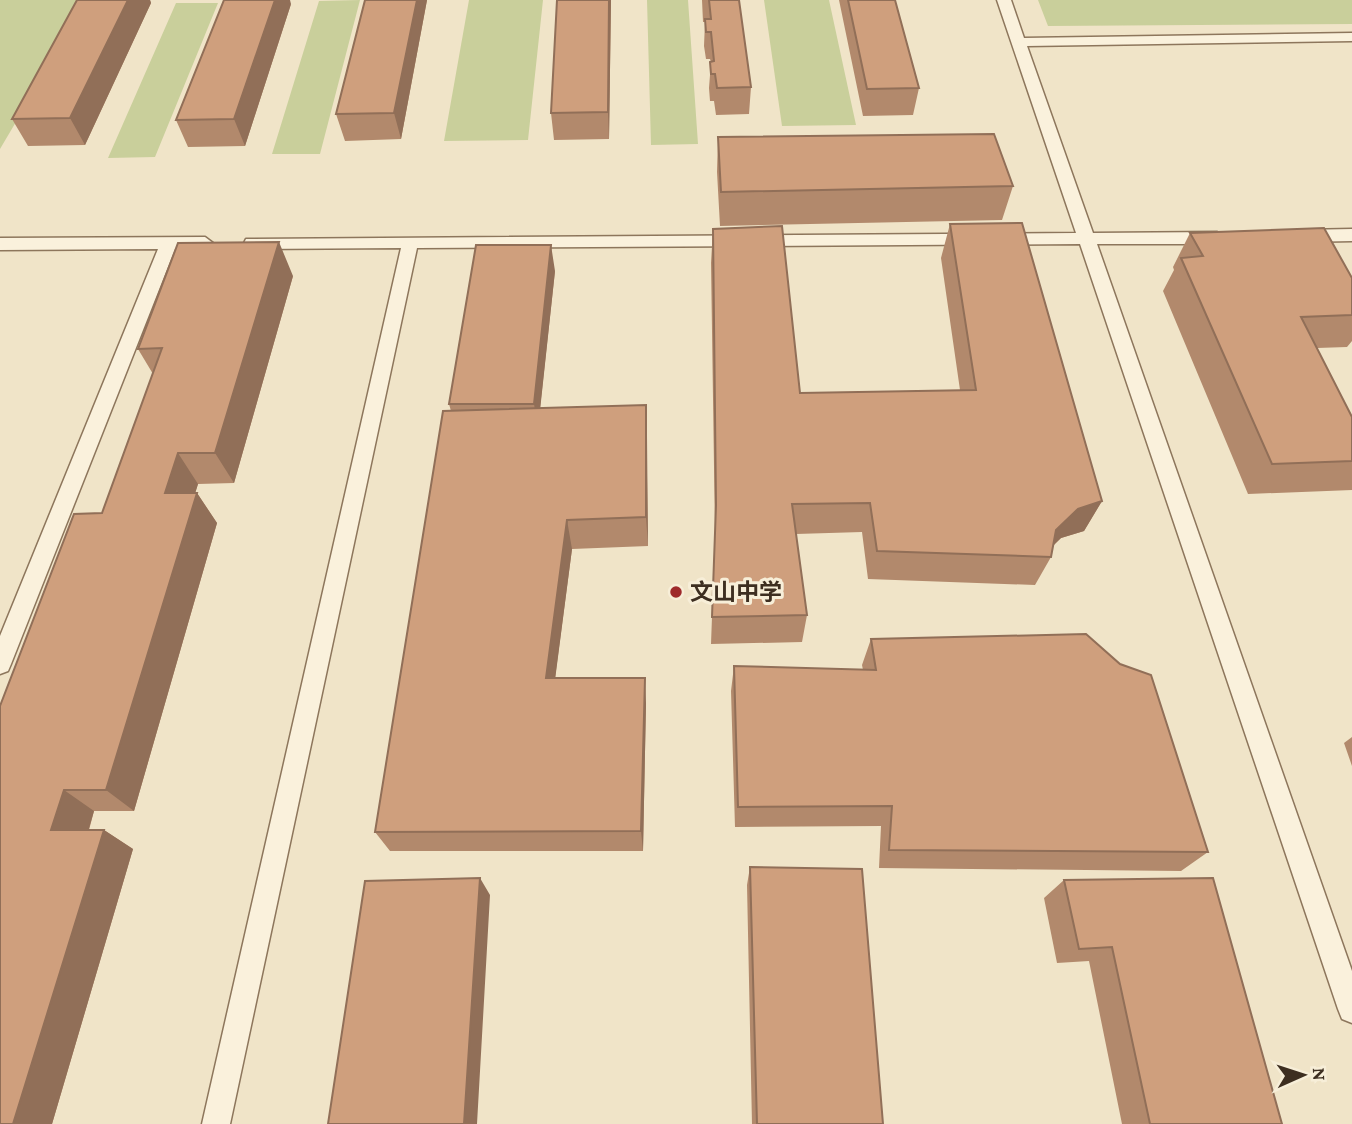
<svg xmlns="http://www.w3.org/2000/svg" width="1352" height="1124" font-family="'Crimson Pro','Noto Sans SC',serif">
<style>
.green{fill:#c9cf9b}
.lines{fill:none;stroke-linecap:round;stroke-linejoin:round}
.lane-casing{stroke:#8d765c;stroke-width:3}
.lane{fill:#faf1dc;fill-rule:evenodd}
.wall{fill:#b2896c}
.shaded-wall{fill:#916f58}
.building{fill:#cf9f7d;stroke:#916f58;stroke-width:2}
.poi-dot{fill:#9e2a2b;stroke:#f7eed8;stroke-width:2.5}
.labels{text-anchor:middle;stroke-width:6;stroke-linejoin:round;paint-order:stroke}
.poi-label{font-size:23px;font-weight:bold;fill:#3d2e20;stroke:#f7eed8;text-anchor:start}
</style>
<rect width="100%" height="100%" fill="#f0e4c8"/>
<path class="green" d="M0,0H88L0,149Z
M360,0L320,154H272L319,1Z
M469,0H543L528,140L444,141Z
M647,0H688L698,144L651,145Z
M764,0H829L856,125L782,126Z
M1038,0H1352V24L1048,26Z
M176,3H218L155,157L108,158Z"/>
<g class="lines">
<defs>
<path id="lane" d="M997,0H1011L1024,38L1352,33V41L1027,46L1093,233L1217,232L1225,238L1217,244H1097L1352,971V1023L1342,1019L1338,1009L1080,244L417,248L230,1124H202L401,248L252,249L246,247L244,243L246,239L1076,233Z
M1352,229V241L1302,242L1294,236L1302,230Z
M205,237L213,243L211,247L175,249L11,664L8,671L0,674V636L158,249L0,250V238Z"/>
</defs>
<use href="#lane" class="lane-casing"/>
<use href="#lane" class="lane"/>
</g>
<path class="wall" d="M77,0H150L151,3L85,145L28,146L12,119Z
M365,0H427L401,139L345,141L336,114Z
M611,0L609,139L554,140L551,113Z
M702,0H739L751,87L749,114L716,115L714,101H710L709,88L711,62L710,59H706L704,46L705,22H703Z
M839,0H895L919,88L913,115L863,116Z
M291,4L245,146L188,147L176,120Z
M718,137L1013,186L1002,220L720,226L717,172Z
M950,224L1102,501L1084,531L1061,538L1053,546L1051,557L1035,585L868,579L862,532L796,534L807,615L802,642L711,644L715,534L711,263L713,229L800,393L960,390L941,258Z
M1190,233L1352,278V341L1347,347L1317,348L1352,417V490L1248,494L1163,291L1174,270L1173,267Z
M555,271L540,408L646,405L648,546L572,549L555,678L646,703L643,851H390L375,832L451,411L449,404Z
M293,276L234,483L198,484L195,493H197L217,523L134,811H94L89,830H104L133,849L52,1124H0L102,513L153,374L138,349Z
M871,639L1208,852L1181,871L879,868L881,826L735,827L731,691L734,666L863,670L862,665Z
M1352,737V766L1344,743Z
M750,867L883,1124H752L747,885Z
M1064,880L1282,1124H1122L1089,961L1057,963L1044,898Z"/>
<path class="shaded-wall" d="M128,0H150L151,3L85,145L70,118Z
M275,0H290L291,4L245,146L234,119Z
M417,0H427L401,139L394,113Z
M609,0H611L609,139L608,112Z
M279,242L293,276L234,483L215,453Z
M551,245L555,271L538,429L534,404Z
M646,405L647,436L648,546L646,517Z
M178,453L198,484L186,523L165,493Z
M197,493L217,523L134,811L106,790Z
M1102,501L1084,531L1061,538L1042,556L1056,530L1078,509Z
M567,520L572,549L552,703L546,678Z
M645,678L646,703L643,851L641,831Z
M64,790L94,811L83,849L51,830Z
M104,830L133,849L52,1124H13Z
M480,878L490,895L477,1124H464Z"/>
<path class="building" d="M77,0H128L70,118L12,119Z
M224,0H275L234,119L176,120Z
M365,0H417L394,113L336,114Z
M557,0H609L608,112L551,113Z
M709,0H739L751,87L717,88L715,74H711L710,62L714,61L711,32H706L705,19H711Z
M848,0H895L919,88L867,89Z
M994,134L1013,186L721,192L718,137Z
M1022,223L1102,501L1078,509L1056,530L1051,557L877,551L870,503L792,504L807,615L712,617L716,505L713,229L782,226L800,393L976,390L950,224Z
M1324,228L1352,278V315L1301,317L1352,417V461L1272,464L1181,258L1203,256L1190,233Z
M279,242L215,453H178L165,493H197L106,790H64L51,830H104L13,1124H0V706L74,514L102,513L162,348L138,349L178,243Z
M476,245H551L534,404H449Z
M646,405V517L567,520L546,678H645L641,831L375,832L443,411Z
M1086,634L1120,664L1151,675L1208,852L889,850L892,806L738,807L734,666L876,670L871,639Z
M750,867L862,869L883,1124H757Z
M480,878L464,1124H328L365,881Z
M1213,878L1282,1124H1150L1112,947L1079,949L1064,880Z"/>
<circle class="poi-dot" cx="676" cy="592" r="7"/>
<g class="labels">
<g class="poi-label">
<text x="690" y="600">文山中学</text>
</g>
</g>
<g transform="translate(1303 1075) rotate(87)" stroke="#f7eed8" stroke-width="5" paint-order="stroke">
<path d="M0-5L12 26L0 18L-12 26Z" fill="#3d2e20"/>
<text y="-10" font-size="19" font-weight="bold" text-anchor="middle" fill="#3d2e20">N</text>
</g>
</svg>
